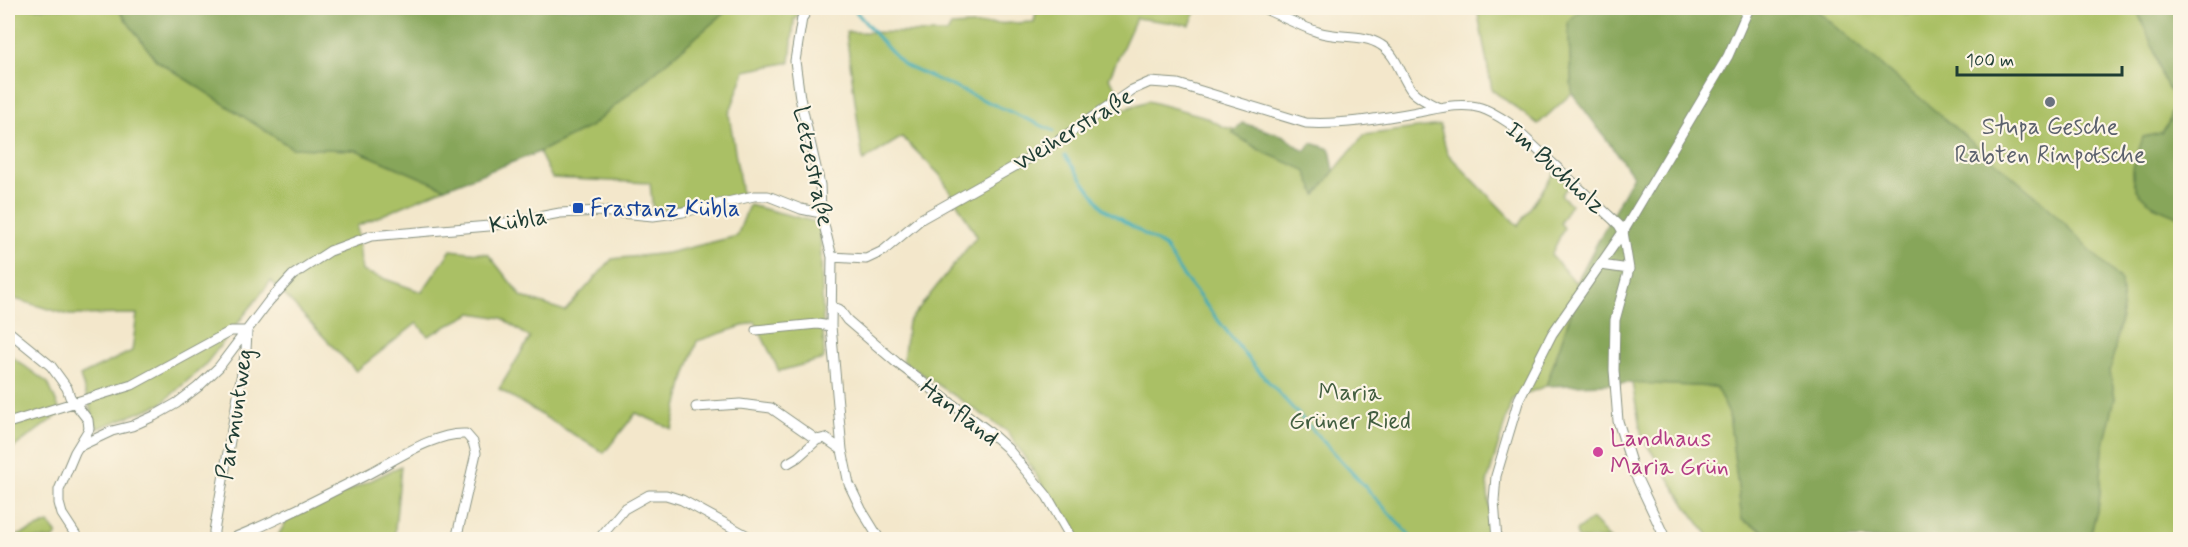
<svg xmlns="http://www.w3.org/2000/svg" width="2188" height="547" font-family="Mynerve,sans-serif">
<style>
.green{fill:#aac065;stroke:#647e4c;stroke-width:1.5}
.forest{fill:#87a65a;stroke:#537247;stroke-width:1.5}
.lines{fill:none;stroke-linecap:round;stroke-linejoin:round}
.stream{stroke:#39aab5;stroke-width:3}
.minor-casing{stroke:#899280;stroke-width:11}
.minor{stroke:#fff;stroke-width:9}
.worship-dot{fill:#6b7280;stroke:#fcf5e5;stroke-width:2}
.transit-dot{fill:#1a4fb4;stroke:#fcf5e5;stroke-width:2}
.hotel-dot{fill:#d1479c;stroke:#fcf5e5;stroke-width:2}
.labels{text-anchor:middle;stroke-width:4.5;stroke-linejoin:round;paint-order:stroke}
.worship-label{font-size:24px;fill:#5b616d;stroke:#fcf5e5}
.street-label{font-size:24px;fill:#1f3d34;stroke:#fcf5e5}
.transit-label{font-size:24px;fill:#164399;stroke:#fcf5e5;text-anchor:start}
.park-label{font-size:24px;fill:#425e40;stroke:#fcf5e5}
.hotel-label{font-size:24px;fill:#b23c85;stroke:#fcf5e5;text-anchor:start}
</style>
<rect width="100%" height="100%" fill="#fcf5e5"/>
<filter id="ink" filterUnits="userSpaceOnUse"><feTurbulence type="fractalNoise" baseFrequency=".0167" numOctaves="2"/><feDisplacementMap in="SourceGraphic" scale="12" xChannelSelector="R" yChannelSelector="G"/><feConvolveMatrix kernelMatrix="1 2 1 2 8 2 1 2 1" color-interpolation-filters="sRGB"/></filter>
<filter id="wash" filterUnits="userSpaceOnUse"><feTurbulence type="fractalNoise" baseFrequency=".008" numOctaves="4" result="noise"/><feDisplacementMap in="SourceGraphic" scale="24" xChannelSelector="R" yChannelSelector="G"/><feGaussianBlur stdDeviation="1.35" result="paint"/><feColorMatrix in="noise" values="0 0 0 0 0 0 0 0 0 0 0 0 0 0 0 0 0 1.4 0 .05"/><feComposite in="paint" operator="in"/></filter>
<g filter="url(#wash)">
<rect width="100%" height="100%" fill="#f3e7cb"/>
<path class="green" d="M8,8H117L156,60L292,148L356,150L445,188L357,226L362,271L422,292L451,250L488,254L522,297L565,311L612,259L668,253L737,236L749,205L820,223L824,359L779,371L755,322L697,341L684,379L672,429L636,413L604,453L499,389L530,338L502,318L472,313L428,336L417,323L356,371L271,281L205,365L161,404L97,429L80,376L132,351L137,314L69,315L8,297Z
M730,8H803L794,20L790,62L745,71L729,114L742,195L653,211L650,183L552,178L539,152L591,126Z
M1037,8H1197L1190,25L1136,18L1109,78L1120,93L1118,98L1124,109L1148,101L1203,116L1224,127L1264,137L1326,181L1364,135L1440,125L1447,153L1518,226L1556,170L1569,185L1561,195L1571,204L1560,223L1564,228L1551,255L1576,283L1579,290L1546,386L1512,399L1487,483L1493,539H1078L1008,432L903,361L908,322L977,236L940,175L902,137L863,161L846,32L947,33L951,26L1034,22Z
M1477,8H1583L1568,21L1572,93L1538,124L1492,90Z
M1814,8H1897L1907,15L1911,8H2136L2153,47L2161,74L2173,98L2169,122L2161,133L2143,138L2153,206L2180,217V539H2089L2099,504L2103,449L2115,398L2110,372L2123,307L1848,38Z
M8,354L48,383L61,413L9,451L8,457Z
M1632,383L1716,387L1729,414L1742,520L1779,539H1711L1687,507L1642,437Z
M401,466L394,539H276L287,520Z
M1592,519L1610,539H1578L1576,531Z
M49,523L57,535L53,539H10Z"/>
<path class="forest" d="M117,8H730L591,126L539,152L445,188L356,150L292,148L156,60Z
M1583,8H1814L2046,205L2121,281L2123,307L2110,372L2115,398L2103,449L2099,504L2089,539H1779L1742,520L1729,414L1716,387L1632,383L1546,386L1579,290L1576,283L1633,175L1572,93L1568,21Z
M2136,8H2180V217C2158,208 2131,199 2133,170C2134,160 2140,148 2143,137L2161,133L2169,122L2173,98L2161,74L2153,47Z
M1242,123L1284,136L1304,151L1312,143L1330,149L1334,171L1316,195L1305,170L1263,152L1232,133Z"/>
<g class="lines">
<path class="stream" d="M853,8L881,41L904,65L1054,131
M1065,156L1104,209L1165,247L1181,273L1254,366L1414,540"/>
</g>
</g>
<g filter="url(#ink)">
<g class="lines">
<defs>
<path id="minor" d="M809,8L802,18L795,61L800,98L820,185L821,213L832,257L831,326L842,450L849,484L861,509L880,540
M1263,8C1281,16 1300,26 1318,32C1339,39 1363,33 1381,45C1397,55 1401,77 1412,91C1420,99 1429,103 1439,108
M1623,232L1629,269L1615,320L1614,370L1618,421L1634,472L1666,540
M832,257L866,259L883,251L921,219L1049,147L1132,90L1150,82L1178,84L1306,123C1341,125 1377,119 1412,113C1433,110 1459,101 1481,108C1491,111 1500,117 1509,123L1619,225L1623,232L1728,56L1749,8
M1601,265L1629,269
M831,307L839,309L847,320L897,363L987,430L1007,448L1047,496L1070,536
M756,330L817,324L831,326
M8,331L51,366L67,388L70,397L88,420L89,429L75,452L59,490V503L62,514L79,540
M696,407L740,404L771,408L817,440L825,438L842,450
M8,423L132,385L231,331H247
M80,446L112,431L132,426L154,416L177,403L198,387L219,367L269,301L293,275L330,251L371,236L489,226L560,213L600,211L653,216L683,212L754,196H768L801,209L821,213
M788,463L798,457L817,440
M214,540V531L246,350L247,332
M228,540C274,523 321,497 366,475C394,461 434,432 466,434L473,442L476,453L456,540
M598,540L624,509L649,495H666L682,500L755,540
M1497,540L1494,501L1496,476L1519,399L1552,334L1623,232"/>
</defs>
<use href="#minor" class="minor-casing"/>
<use href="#minor" class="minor"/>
</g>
</g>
<circle class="worship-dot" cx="2050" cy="102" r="6"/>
<rect class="transit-dot" x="572" y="202" width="12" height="12" rx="3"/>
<circle class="hotel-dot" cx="1598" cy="452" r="6"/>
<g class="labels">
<g class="worship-label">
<text x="2050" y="134">Stupa Gesche<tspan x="2050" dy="28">Rabten Rinpotsche</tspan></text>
</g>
<g class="street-label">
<text transform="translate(1073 129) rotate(-32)" y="8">Weiherstraße</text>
<text transform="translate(814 166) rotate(78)" y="8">Letzestraße</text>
<text transform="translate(1556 167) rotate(42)" y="8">Im Buchholz</text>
<text transform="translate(518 220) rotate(-10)" y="8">Kübla</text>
<text transform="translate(960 412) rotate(38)" y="8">Hanfland</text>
<text transform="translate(234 414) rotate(-81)" y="8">Parmuntweg</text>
</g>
<g class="transit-label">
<text x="590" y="216">Frastanz Kübla</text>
</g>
<g class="park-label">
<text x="1350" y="400">Maria<tspan x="1350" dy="28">Grüner Ried</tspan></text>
</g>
<g class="hotel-label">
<text x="1610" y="446">Landhaus<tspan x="1610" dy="28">Maria Grün</tspan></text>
</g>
</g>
<rect width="2188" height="547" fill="none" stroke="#fcf5e5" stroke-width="30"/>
<path d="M1957 66v9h165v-9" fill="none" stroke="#1f3d34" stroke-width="3"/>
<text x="1966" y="66" font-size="18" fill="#1f3d34" stroke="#fcf5e5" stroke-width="4.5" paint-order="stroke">100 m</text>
</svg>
